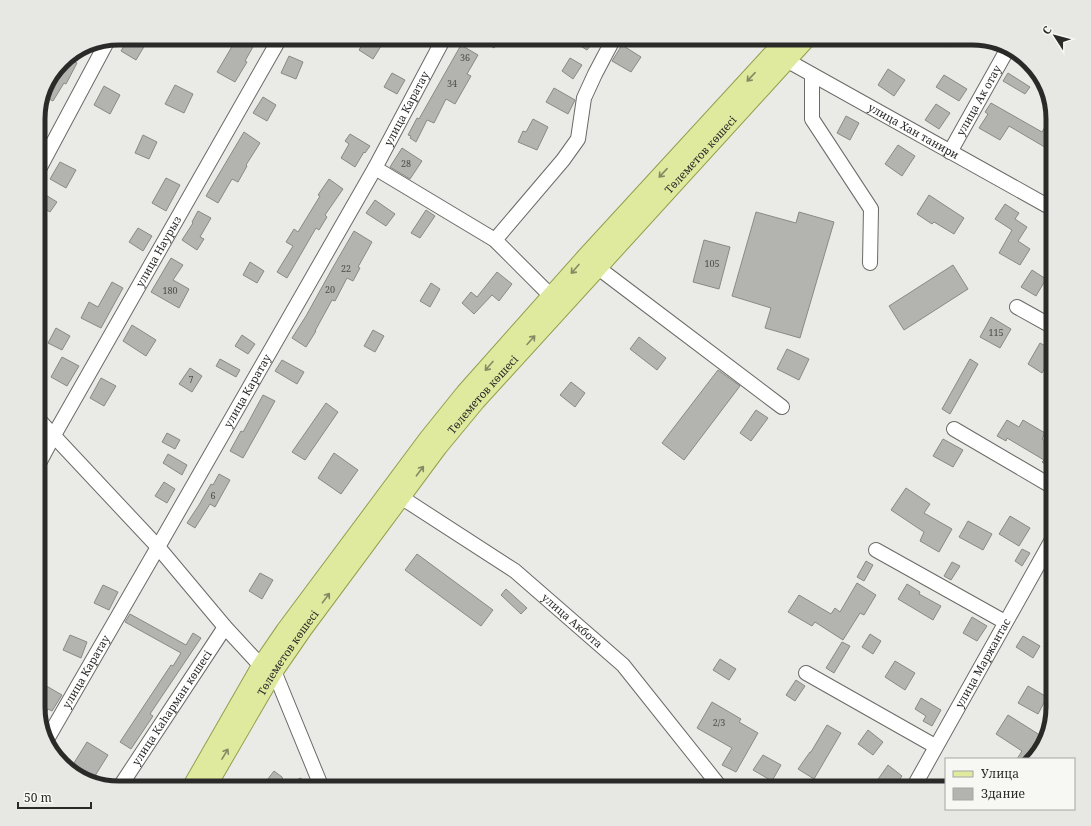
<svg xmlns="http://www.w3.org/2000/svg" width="1091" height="826" font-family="'Noto Serif',serif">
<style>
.building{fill:#b3b4b0;stroke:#898a86}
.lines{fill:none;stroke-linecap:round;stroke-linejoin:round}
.minor-casing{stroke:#6a6b67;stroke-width:16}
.major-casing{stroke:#939e4c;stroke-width:20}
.minor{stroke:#fff;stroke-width:14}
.major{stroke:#e0ea9f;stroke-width:18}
.oneway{stroke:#858a64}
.labels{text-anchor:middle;stroke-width:3;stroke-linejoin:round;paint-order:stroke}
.number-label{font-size:9px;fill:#4c4c4b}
.street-label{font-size:11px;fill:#2a2a29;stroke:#f7f8f4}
.rim{fill:none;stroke:#2a2a29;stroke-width:5}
</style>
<rect width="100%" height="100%" fill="#eaebe7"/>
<path class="building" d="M129,38H133L145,45L136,60L121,51Z
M237,38H258L245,61L247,62L235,82L217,72Z
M366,38H386L373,59L359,50Z
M477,38H500L494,48Z
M581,38H596L587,50L577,44Z
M937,38H957L951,47Z
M461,45L478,55L467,74L471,76L455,104L446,99L434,123L427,120L416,142L410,138L411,136L408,135L417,118L419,119Z
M622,45L641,57L631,72L612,61Z
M289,56L303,62L296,79L281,73Z
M66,58L77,63L66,84L64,83L53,101L43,96L45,87L50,78L51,79L57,69Z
M570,58L582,65L573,79L562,71Z
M888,69L905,80L894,96L878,85Z
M392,73L405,80L397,94L384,87Z
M1008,73L1030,87L1025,94L1003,81Z
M944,75L967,89L959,101L936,87Z
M175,85L193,94L184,113L165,104Z
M104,86L120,95L110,114L94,105Z
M554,88L575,100L568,114L546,102Z
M263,97L276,105L267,121L253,113Z
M991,103L1042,132L1052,115L1053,152L1009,126L1000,140L979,128L988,114L985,112Z
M936,104L950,113L939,129L925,120Z
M846,116L859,123L850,140L837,133Z
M533,119L548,127L537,150L518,142L523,131L526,132Z
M244,132L260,143L246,165L247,166L238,182L232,179L218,203L206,196Z
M350,134L370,146L365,153L364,152L355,167L341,158L349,144L345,141Z
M143,135L157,142L149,159L135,153Z
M898,145L915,156L902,176L885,164Z
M402,148L422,161L410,179L390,167Z
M60,162L76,170L66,188L50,179Z
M166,178L180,185L166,211L152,203Z
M329,179L343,189L325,215L327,217L319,230L316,228L287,278L277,272L293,246L286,242L294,229L298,232L320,196L318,195Z
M41,192L57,202L50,212L38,205V196Z
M929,195L964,218L954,234L934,222L932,224L917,214Z
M375,200L395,214L386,226L366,213Z
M1005,204L1019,213L1015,219L1027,227L1018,241L1030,249L1020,265L999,253L1012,230L995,219Z
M426,210L435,216L420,238L411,233Z
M198,211L211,218L200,237L204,239L197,250L182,240L193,223L192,222Z
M756,212L796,223L799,212L834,222L800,338L765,328L771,308L732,296Z
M138,228L152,236L143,251L129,242Z
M354,231L372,242L358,267L360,268L353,281L347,278L335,301L332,300L315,331H316L306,347L292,338L306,316L332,269Z
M704,240L730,247L719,289L693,282Z
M171,258L183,265L173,280L189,289L179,308L151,292Z
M250,262L264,271L257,283L243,275Z
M953,265L968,289L904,330L889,306Z
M1032,270L1046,279L1036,296L1021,287Z
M497,272L512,284L499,301L492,295L474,314L462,303L471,292L477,297Z
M112,282L123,288L101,328L81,318L89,302L98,307Z
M431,283L440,289L430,307L420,301Z
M991,317L1011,329L1000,348L980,337Z
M132,325L156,340L146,356L123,341Z
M56,328L70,336L62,350L48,343Z
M373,330L384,336L375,352L364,346Z
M242,335L255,344L248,354L235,346Z
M639,337L666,358L657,370L630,349Z
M1040,343L1053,350V354L1042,373L1028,364Z
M787,349L809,359L799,380L777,369Z
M62,357L79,366L67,386L51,377Z
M220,359L240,370L236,377L216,366Z
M970,359L978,364L950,414L942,409Z
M282,360L304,372L297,384L275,371Z
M190,368L202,376L192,392L179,384Z
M718,370L740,386L684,460L662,443Z
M101,378L116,386L104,406L90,398Z
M571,382L585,393L575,407L560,395Z
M263,395L275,401L243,458L230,451L241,431L243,432Z
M326,403L338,412L305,460L292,452Z
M756,410L768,418L751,441L740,433Z
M1007,420L1019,427L1023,420L1045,433L1042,439L1053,447V470L1042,462L1044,460L1007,438L1006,441L997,436Z
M167,433L180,440L175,449L162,442Z
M943,439L963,450L953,467L933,456Z
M334,453L358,470L341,494L318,478Z
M168,454L187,465L182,475L163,463Z
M219,474L230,480L215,507L210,504L195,528L187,523L199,505L211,484L213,485Z
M164,482L175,489L167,503L155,496Z
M906,488L930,504L924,513L952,529L939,552L920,541L924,532L891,510Z
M1010,516L1030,528L1019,546L999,534Z
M968,521L992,534L983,550L959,537Z
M1022,549L1030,553L1022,566L1015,561Z
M417,554L493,610L481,626L405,570Z
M866,561L873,565L864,581L857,577Z
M952,562L960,566L951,580L944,576Z
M260,573L273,580L262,599L249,591Z
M857,583L876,595L864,615L860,613L843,640L815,622L812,626L788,612L799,595L831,614L835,608L840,612Z
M907,584L920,592L919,594L941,606L933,620L898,599Z
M103,585L118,592L109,610L94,603Z
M506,589L527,608L521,614L501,595Z
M130,614L186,645L193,633L201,638L150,714L153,716L131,749L120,742L171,665L173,666L181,653L125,622Z
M972,617L987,626L977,641L963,633Z
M870,634L881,641L873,654L862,647Z
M70,635L87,642L81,658L63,650Z
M1023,636L1040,646L1033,658L1016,647Z
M842,642L850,646L834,673L826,668Z
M720,659L736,669L729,680L713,670Z
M895,661L915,673L905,690L885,677Z
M796,680L805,686L795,701L786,695Z
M43,684L62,695L52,711L48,709L41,722L38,712V692Z
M1028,686L1047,697L1038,714L1018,703Z
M921,698L941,710L932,726L923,721L926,716L915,709Z
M712,702L741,719L739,722L758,733L736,772L722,765L732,748L697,728Z
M1008,715L1043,737L1036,757L1033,759H1017L1022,751L996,734Z
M827,725L841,733L814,779L798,769L810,752H811Z
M868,730L883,742L873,755L858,744Z
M87,742L108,755L93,779L69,771Z
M763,755L781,765L772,781L753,770Z
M888,765L902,776L894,788H872Z
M274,771L282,777L284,785L301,778L305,788H261Z"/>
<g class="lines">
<defs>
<g id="minor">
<path id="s1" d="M779,56L1053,209"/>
<path d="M812,75V119L871,209L870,263"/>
<path id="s2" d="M950,152L1007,50"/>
<path d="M375,168L495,240L551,296"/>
<path d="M38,171L108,40"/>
<path d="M495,240L563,160L578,139L584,98L595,74L614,38"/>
<path d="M597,267L782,407"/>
<path d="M1017,307L1053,327"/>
<path d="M38,419L158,547L225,627L261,666"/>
<path d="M954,429L1053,487"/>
<path id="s3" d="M38,465L54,435L280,38"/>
<path id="s4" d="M393,492L515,571L623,665L721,788"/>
<path d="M876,550L1005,622"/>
<path d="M274,671L322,788"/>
<path d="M806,673L935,746"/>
<path id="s5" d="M46,741L158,547L375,168L444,38"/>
<path id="s6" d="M119,788L225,627"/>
<path id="s7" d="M913,788L1053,538"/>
</g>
<g id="major">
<path d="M191,788L261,666L285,631L428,439L465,393L585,258L787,38"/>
<path id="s8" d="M206,788L274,671L303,629L438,447L476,401L807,38"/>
</g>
</defs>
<use href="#minor" class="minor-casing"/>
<use href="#major" class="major-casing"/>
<use href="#minor" class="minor"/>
<use href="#major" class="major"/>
</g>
<defs><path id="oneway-shaft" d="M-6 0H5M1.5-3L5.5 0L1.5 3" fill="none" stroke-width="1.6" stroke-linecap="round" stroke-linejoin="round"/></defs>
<g class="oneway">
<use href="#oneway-shaft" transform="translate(751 77) rotate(133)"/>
<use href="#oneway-shaft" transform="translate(663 173) rotate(133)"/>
<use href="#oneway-shaft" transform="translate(575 269) rotate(131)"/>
<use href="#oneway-shaft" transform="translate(531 340) rotate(-48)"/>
<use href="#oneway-shaft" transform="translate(489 366) rotate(131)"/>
<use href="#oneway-shaft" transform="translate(420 471) rotate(-53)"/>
<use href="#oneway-shaft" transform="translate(326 598) rotate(-53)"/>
<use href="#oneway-shaft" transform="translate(225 754) rotate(-59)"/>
</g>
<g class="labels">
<g class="number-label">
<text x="465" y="61">36</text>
<text x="452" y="87">34</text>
<text x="406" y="167">28</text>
<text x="712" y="267">105</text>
<text x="346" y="272">22</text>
<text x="330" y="293">20</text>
<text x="170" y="294">180</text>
<text x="996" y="336">115</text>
<text x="191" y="383">7</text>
<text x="213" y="499">6</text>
<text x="719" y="726">2/3</text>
</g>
<g class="street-label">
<text dy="4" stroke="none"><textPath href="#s2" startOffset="59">улица Ак отау</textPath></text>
<text dy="4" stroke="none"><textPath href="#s5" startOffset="728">улица Каратау</textPath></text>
<text dy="4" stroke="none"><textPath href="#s1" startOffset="154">улица Хан танири</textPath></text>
<text dy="4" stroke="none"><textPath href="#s8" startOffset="806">Төлеметов көшесі</textPath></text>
<text dy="4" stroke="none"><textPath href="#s3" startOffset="245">улица Наурыз</textPath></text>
<text dy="4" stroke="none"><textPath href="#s5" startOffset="404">улица Каратау</textPath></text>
<text dy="4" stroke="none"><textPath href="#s8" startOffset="482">Төлеметов көшесі</textPath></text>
<text dy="4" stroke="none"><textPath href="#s4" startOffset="221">улица Акбота</textPath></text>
<text dy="4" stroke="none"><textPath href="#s8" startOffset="158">Төлеметов көшесі</textPath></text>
<text dy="4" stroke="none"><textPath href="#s7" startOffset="143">улица Маржантас</textPath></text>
<text dy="4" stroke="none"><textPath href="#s5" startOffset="80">улица Каратау</textPath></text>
<text dy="4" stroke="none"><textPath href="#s6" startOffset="96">улица Каһарман көшесі</textPath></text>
</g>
</g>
<path d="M0 0H1091V826H0ZM119 45H972A74 74 0 0 1 1046 119V707A74 74 0 0 1 972 781H119A74 74 0 0 1 45 707V119A74 74 0 0 1 119 45Z" fill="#e7e8e4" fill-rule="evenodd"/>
<path class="rim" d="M119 45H972A74 74 0 0 1 1046 119V707A74 74 0 0 1 972 781H119A74 74 0 0 1 45 707V119A74 74 0 0 1 119 45Z"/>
<rect x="945" y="758" width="130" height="52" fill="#f7f8f4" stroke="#a5a6a3"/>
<rect x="953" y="771" width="20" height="6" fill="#e0ea9f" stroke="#a5a6a3"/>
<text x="981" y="778" font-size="12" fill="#2a2a29">Улица</text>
<rect x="953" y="788" width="20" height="12" fill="#b3b4b0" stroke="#a5a6a3"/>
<text x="981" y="798" font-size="12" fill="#2a2a29">Здание</text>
<g transform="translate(1055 36) rotate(306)" stroke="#f7f8f4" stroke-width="3" paint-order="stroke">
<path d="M0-3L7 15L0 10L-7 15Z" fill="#2a2a29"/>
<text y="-6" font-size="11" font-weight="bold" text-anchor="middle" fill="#2a2a29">С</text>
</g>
<path d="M18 802v6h73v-6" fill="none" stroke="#2a2a29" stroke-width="2"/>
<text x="24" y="802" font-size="12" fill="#2a2a29" stroke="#f7f8f4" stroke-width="3" paint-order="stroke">50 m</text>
</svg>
